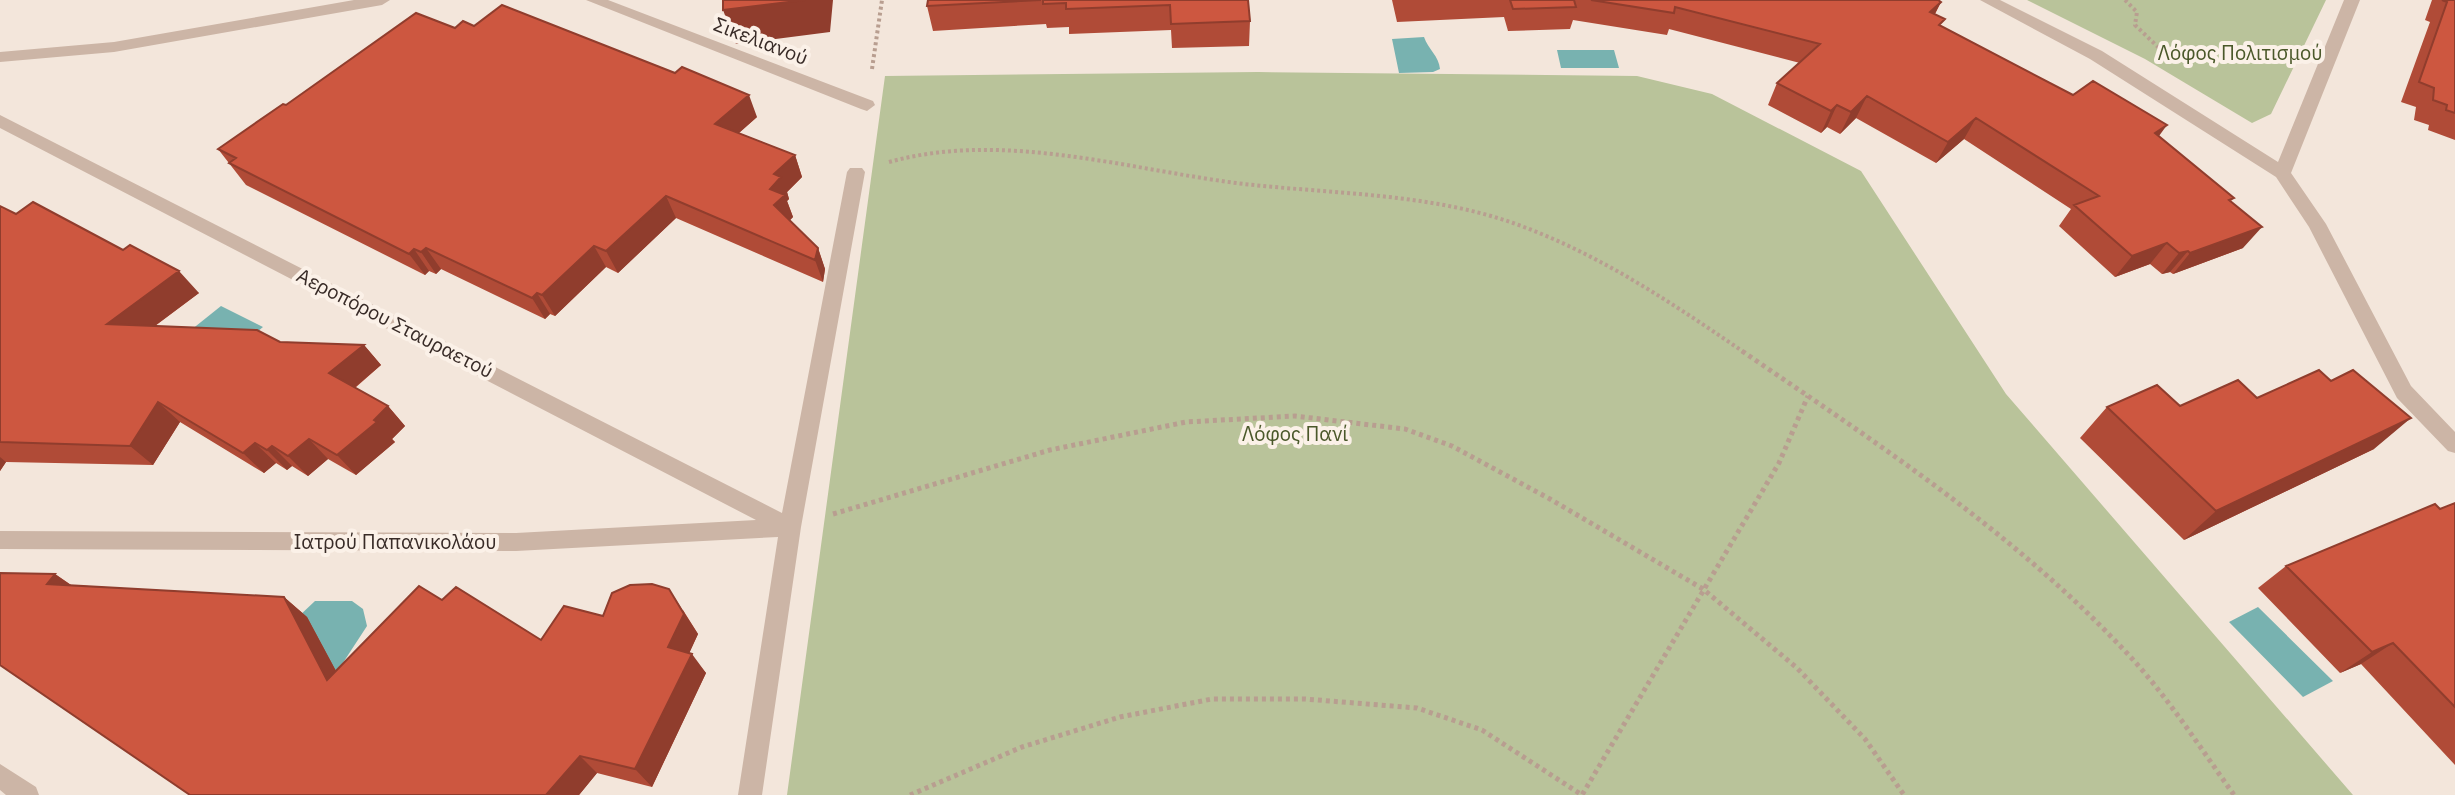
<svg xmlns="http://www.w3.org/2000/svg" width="2455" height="795" font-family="'IBM Plex Sans',sans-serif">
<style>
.green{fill:#b9c39a}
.water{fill:#78b2b0}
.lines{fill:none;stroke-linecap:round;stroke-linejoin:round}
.path-far1{stroke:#b89e90;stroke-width:4;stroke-dasharray:3 3;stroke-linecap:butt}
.path{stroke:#b89e90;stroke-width:5;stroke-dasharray:4 4;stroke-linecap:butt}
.minor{fill:#ccb5a6;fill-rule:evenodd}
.wall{fill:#b04b37}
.shaded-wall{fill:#903d2d}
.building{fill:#cd5740;stroke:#903d2d;stroke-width:2}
.labels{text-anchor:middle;stroke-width:8;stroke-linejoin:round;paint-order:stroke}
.street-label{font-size:20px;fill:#382b27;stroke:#fbf1e8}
.park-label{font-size:20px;fill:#4a582a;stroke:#fbf1e8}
</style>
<rect width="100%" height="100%" fill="#f3e6db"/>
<path class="green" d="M2027,0H2326L2271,114L2252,123L2145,59Z
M1258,72L1637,76L1712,94L1861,171L2006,394L2353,795H787L885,76Z"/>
<path class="water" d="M1424,37C1428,49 1439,56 1440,69L1433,72L1399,73L1392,39Z
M1557,50H1614L1619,68H1561Z
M221,306L263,327L234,351L191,330Z
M315,601H352L363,609L367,626L335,675L298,617Z
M2258,607L2333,681L2303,697L2229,622Z"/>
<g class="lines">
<path class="path-far1" d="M2125,0L2137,12L2135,25L2159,48
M872,69L882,0
M889,162C1004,130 1129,170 1244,184C1333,194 1427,193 1513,223C1598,253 1672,303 1745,353"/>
<path class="path" d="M1742,351C1875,442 2013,532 2124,650C2166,694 2199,746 2234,795
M833,514L1050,450L1186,422L1295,416L1405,429L1452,446L1550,499L1703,589L1797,668L1865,739L1904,795
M910,795L1022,747L1120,717L1212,699H1305L1417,708L1482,730L1582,795L1779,463L1808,396"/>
<path class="minor" d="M354,0H390L382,5L114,52L0,62V52L114,42Z
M586,0H608L873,101L875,105L867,111L861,109Z
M1980,0H2000L2102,51L2278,162L2344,0H2360L2291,173L2326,224L2411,386L2455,432V453L2448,451L2397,398L2309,227L2276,177L2090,59Z
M0,115L782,513L847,172L850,168H862L865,172L801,527L762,795H738L778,537L516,551L0,549V531L516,533L756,520L0,128Z
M0,764L36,787L39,795H6L0,790Z"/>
</g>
<path class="wall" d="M928,0H1248L1250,21L1249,46L1172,48L1171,30L1069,34V27L1047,28L1046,24L933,31L927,6Z
M1392,0H1938L1941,2L1935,14L1941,26L2073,95L2159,136L2234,198L2231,201L2243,248L2173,274L2170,272L2162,274L2150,264L2115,277L2059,226L2071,209L1964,139L1936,163L1856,118L1840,134L1827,127L1821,133L1768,105L1777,83L1800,63L1669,29L1667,35L1573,20L1570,29L1508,31L1504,17L1397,22Z
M2432,0H2455V140L2428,130L2429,125L2414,120L2416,107L2401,102L2430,22L2425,20Z
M455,28L757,117L739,133L795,155L802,177L787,192L789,199L787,201L793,217L790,220L818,248L825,269L823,282L676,218L618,273L606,267L555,316L550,314L545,319L441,269L436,274L429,271L425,275L246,185L218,149L286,105Z
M0,206L16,214L199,293L155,326L280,342L364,345L381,365L355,388L388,406L405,426L392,439L395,442L356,475L328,459L308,476L292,466L287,470L276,463L264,473L180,422L153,465L6,462L0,471Z
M2331,381L2374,449L2184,540L2080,438L2107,407L2180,406L2257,398Z
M2455,503V765L2361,664L2340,673L2258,588L2286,566L2440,509Z
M55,574L71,585L284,597L307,617L336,671L442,600L541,640L603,616L683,610L698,634L689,653L706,673L652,787L597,773L579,795H190Z"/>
<path class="shaded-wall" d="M805,0H833L830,32L736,44L723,10Z
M1941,2L1930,23V12Z
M749,95L757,117L724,146L715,124Z
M1867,96L1856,118L1840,134L1851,112Z
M1837,105L1827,127L1821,133L1831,111Z
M1976,118L1964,139L1936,163L1948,142Z
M2167,125L2151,147L2155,133Z
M795,155L802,177L787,192L789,199L787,201L793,217L783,227L770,189L774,174Z
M666,196L676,218L618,273L606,251Z
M2262,227L2243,248L2173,274L2190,253Z
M2167,243L2150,264L2115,277L2132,256Z
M594,246L606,267L555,316L542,295Z
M426,248L441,269L436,274L421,252Z
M818,248L825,269L823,282L815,260Z
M414,249L429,271L425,275L409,254Z
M2188,251L2170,272L2162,274L2179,253Z
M179,271L199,293L129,345L107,324Z
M537,293L550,314L545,319L532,298Z
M364,345L381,365L347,394L329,373Z
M158,402L180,422L153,465L130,446Z
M388,406L405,426L392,439L395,442L356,475L337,455Z
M2411,418L2374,449L2184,540L2216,511Z
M309,439L328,459L308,476L288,456Z
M255,443L276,463L264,473L243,453Z
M272,446L292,466L287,470L267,450Z
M0,457L6,462L0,471Z
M55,574L84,594L47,584Z
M669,589L698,634L683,667L668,647Z
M284,597L307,617L351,699L327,680Z
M2393,643L2361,664L2340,673L2372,652Z
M692,654L706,673L652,787L635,769Z
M580,756L597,773L579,795H546Z"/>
<path class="building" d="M723,0H805L723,10Z
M928,0H1041L927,6Z
M1043,0H1248L1250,21L1171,24L1170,5L1066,9V3L1043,4Z
M1510,0H1574L1576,7L1513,9Z
M1591,0H1938L1941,2L1930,12L1945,19L1939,25L2073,95L2093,81L2167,125L2155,133L2234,198L2229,200L2262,227L2190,253L2188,251L2179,253L2167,243L2132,256L2074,205L2099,196L1976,118L1948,142L1867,96L1851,112L1837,105L1831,111L1777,83L1820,44L1675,7L1674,13Z
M2442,0H2455V113L2446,110L2447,105L2433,100L2434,88L2419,82L2447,2Z
M502,5L675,73L682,67L749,95L715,124L795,155L774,174L781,177L770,189L785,195L774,205L818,248L815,260L666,196L606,251L594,246L542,295L537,293L532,298L426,248L421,252L414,249L409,254L229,163L236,158L218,149L283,104L286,105L416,13L455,28L463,21L474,26Z
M33,202L123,250L130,245L179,271L107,324L257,330L280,342L364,345L329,373L388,406L374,420L377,422L337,455L309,439L288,456L272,446L267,450L255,443L243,453L158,402L130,446L0,442V206L16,214Z
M2319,370L2331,381L2353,370L2411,418L2216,511L2107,407L2157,385L2180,406L2238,380L2257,398Z
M2455,503V707L2393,643L2372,652L2286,566L2435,504L2440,509Z
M0,573L55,574L47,584L284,597L327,680L419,586L442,600L456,587L541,640L564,606L603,616L612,593L630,585L652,584L669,589L684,614L668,647L692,654L635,769L580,756L546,795H190L0,665Z"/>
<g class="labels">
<g class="street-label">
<text transform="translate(761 41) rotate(21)" y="7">Σικελιανού</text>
<text transform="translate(395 323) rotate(27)" y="7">Αεροπόρου Σταυραετού</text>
<text x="395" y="549">Ιατρού Παπανικολάου</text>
</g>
<g class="park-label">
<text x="2240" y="60">Λόφος Πολιτισμού</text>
<text x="1295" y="441">Λόφος Πανί</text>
</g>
</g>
</svg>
